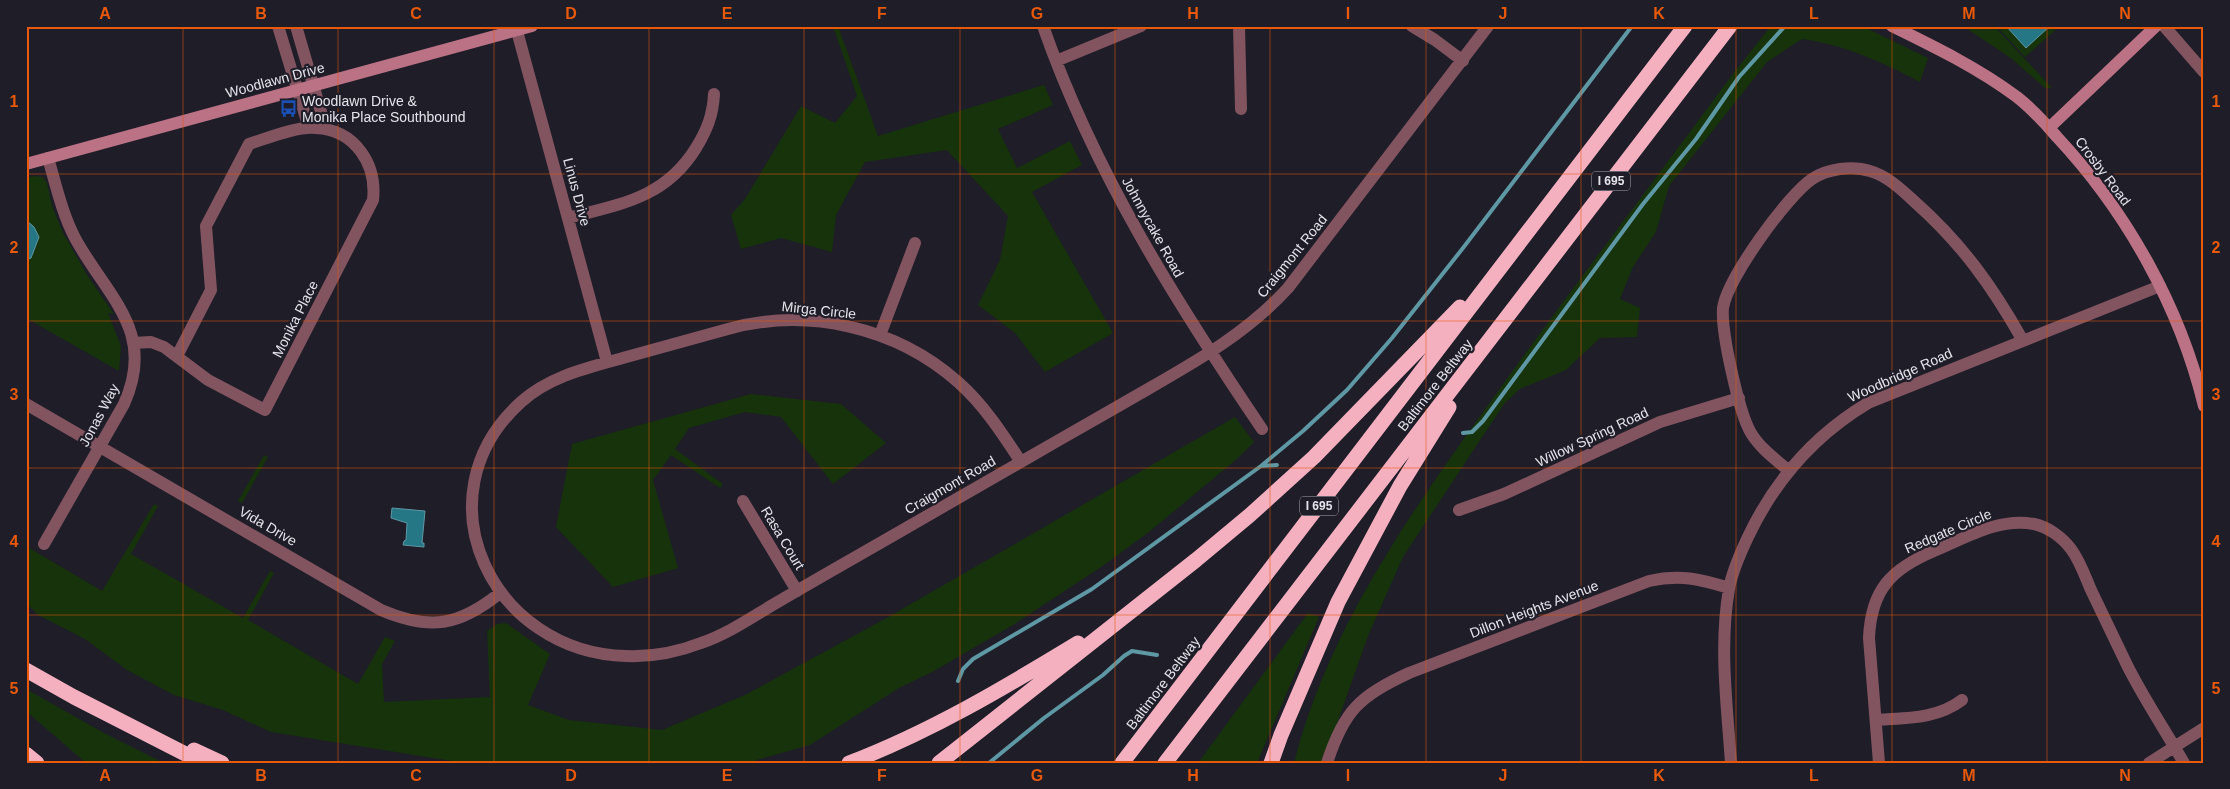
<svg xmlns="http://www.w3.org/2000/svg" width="2230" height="789" font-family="Helvetica,sans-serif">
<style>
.green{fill:#16330b}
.water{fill:#267786;stroke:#5f98a5}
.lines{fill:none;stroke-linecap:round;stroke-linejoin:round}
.stream{stroke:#5f98a5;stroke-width:4}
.street{stroke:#825460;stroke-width:12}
.secondary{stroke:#bb7285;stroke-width:12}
.highway{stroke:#f5b0c0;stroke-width:15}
.grid{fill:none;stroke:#e8590c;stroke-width:1;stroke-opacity:0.55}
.labels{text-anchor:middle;stroke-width:4.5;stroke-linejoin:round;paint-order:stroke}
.shield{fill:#1e1d28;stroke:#a9a8b1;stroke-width:1}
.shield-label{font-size:12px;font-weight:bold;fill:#e5e4ec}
.street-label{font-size:14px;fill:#e5e4ec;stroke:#1e1d28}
.poi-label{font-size:14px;fill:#e5e4ec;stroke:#1e1d28;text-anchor:start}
.neatline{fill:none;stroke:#e8590c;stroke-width:2}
.grid-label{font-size:16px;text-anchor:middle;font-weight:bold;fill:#e8590c}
</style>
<rect width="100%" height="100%" fill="#1e1d28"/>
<path class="green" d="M833,26H838L878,136L1044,85L1053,105L998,129L1017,168L1070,141L1082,165L1032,192L1113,333L1045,372L1015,333L978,305L1000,260L1008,216L947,150L865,162L836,215L832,252L781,238L741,249L731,215L745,199L801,106L835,123L857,96Z
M1771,26H1862L1928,58L1920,82C1882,62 1845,45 1802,39L1767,62L1669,186L1656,232L1633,267L1620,299L1640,308L1637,337L1600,338L1566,370L1520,389L1504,404L1403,557L1368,636L1323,763H1294C1329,626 1412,511 1493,398C1572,288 1655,180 1735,71Z
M1963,26H1994L2052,88H2045L2012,59Z
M1996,26H2060L2025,57Z
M34,176L43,177L47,183L52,206L63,233L89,278L114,314L108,313L121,346L119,371L26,318V178Z
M751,394L841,404L886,443L833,484L781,417L745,412L689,428L675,449L723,484L720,488L671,455L653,480L678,568L613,587L556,527L572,444Z
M1235,417L1254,442L1238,458L1149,532L1104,565L1013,625L934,671L899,688L810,745L746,763H464L271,732L223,710L174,695L127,670L85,639L38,615L26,603V546L102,591L154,504L158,506L131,554L243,618L270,571L274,573L248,620L358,684L385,637L395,641L382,664L384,702L490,697L487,631L497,624L506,623L550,654L528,705L569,720L662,730L745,695L883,620Z
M264,455L268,457L242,503L238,501Z
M1308,613L1319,617L1257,763H1198Z
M26,689L104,733L164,763H86L26,711Z"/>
<path class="water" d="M2006,26H2050L2026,48Z
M26,220L34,227L39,237L31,258L26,260Z
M392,508L425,511L422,543H424V547L403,545L404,541L406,540L407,523L391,518Z"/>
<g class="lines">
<path class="stream" d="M1463,433L1472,432L1483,421L1643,204L1696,139L1739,77L1785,26
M1261,466L1303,431L1347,390L1392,338L1463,248L1632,26
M958,681L963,669L973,659L1092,589L1261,466L1277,465
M989,763L1044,718L1103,675L1124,656L1132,651L1157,655"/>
<path class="street" d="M278,26L309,128
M296,26L326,129
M1043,26C1094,172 1176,302 1262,429
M1239,26L1241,109
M1412,26L1435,40L1463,61
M2164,26L2204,72
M517,31L607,362
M1056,61L1141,26
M568,218C621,204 665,198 696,148C707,130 713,115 714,94
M880,335L915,243
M133,343L151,342L164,347L208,380L265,410L373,200C377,164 355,130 316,128C297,126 268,138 249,144L206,226L211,290L177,356
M26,404L381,610C430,631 459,626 500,593
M1021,462C1002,433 984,405 958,382C896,327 807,307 728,329C695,338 662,347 630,356C591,367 551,375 521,402C416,497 493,653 626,656C651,657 678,652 701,643C728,634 752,617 776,603C815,580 854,558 894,535C967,493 1041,450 1115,408C1176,372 1240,341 1288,288L1488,26
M1788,470C1775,459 1760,448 1751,433C1739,413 1721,332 1723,308C1727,279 1787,196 1812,179C1827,169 1852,165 1870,171C1888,176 1903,191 1916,203C1962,244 1992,286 2022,339
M743,501L797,591
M1459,510L1504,494L1660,422L1739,398
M44,544L124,404C157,331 107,297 75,238C62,213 56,185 48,158
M1876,720C1907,718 1937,719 1962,700
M1327,763C1344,710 1360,696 1409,673L1649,581C1680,574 1700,579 1729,588
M1731,763C1727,705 1719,646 1729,589C1732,572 1740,554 1747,539C1774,481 1813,436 1868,403L2160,286
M1879,763L1869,638C1871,590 1891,569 1934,551C1965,538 1999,517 2034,524C2048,527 2062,537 2071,549C2080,561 2085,576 2091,590C2103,615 2115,640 2127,665C2144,699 2165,730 2184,763
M2149,763L2204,728"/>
<path class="secondary" d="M1892,26C1935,47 1978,68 2017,97C2031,108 2045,123 2057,137C2127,212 2180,307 2204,406
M2049,128L2156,26
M26,164L532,26"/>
<path class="highway" d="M26,670L74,697L203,763
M194,750L222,763
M26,754L37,763
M849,763C930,732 1004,688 1078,643
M939,763L1196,560L1250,515L1314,457L1460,307
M1122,763L1685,26
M1165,763L1730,26
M1271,763L1281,735L1338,602L1400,486L1449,407"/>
</g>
<path class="grid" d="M183,26V763M338,26V763M494,26V763M649,26V763M804,26V763M960,26V763M1115,26V763M1270,26V763M1426,26V763M1581,26V763M1736,26V763M1892,26V763M2047,26V763M26,174H2204M26,321H2204M26,468H2204M26,615H2204"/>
<defs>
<symbol id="bus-bare" viewBox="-9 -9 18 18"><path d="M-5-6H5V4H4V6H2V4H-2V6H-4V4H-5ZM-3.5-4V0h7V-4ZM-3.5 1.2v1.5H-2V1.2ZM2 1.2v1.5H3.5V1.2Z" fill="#1a4fb4" stroke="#1e1d28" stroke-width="2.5" paint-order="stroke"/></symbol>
</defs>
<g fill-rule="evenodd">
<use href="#bus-bare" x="276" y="96" width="25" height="25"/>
</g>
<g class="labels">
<g class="shield">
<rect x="1592" y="171.5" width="38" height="19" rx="4"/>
<rect x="1300" y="496.5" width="38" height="19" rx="4"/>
</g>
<g class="shield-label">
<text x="1611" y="185">I 695</text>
<text x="1319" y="510">I 695</text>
</g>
<g class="street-label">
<text transform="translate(275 80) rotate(-15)" y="5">Woodlawn Drive</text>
<text transform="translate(2103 171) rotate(53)" y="5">Crosby Road</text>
<text transform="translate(577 192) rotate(75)" y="5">Linus Drive</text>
<text transform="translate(1153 227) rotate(61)" y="5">Johnnycake Road</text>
<text transform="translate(1292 256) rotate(-51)" y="5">Craigmont Road</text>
<text transform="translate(819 310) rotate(6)" y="5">Mirga Circle</text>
<text transform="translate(295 319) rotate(-63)" y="5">Monika Place</text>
<text transform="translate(1900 375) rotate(-24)" y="5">Woodbridge Road</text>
<text transform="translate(1435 385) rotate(-52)" y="5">Baltimore Beltway</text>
<text transform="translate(99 415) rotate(-62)" y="5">Jonas Way</text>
<text transform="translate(1592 437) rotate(-25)" y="5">Willow Spring Road</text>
<text transform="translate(950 485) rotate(-30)" y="5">Craigmont Road</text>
<text transform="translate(268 526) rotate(30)" y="5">Vida Drive</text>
<text transform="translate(1948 531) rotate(-23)" y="5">Redgate Circle</text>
<text transform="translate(783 538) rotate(59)" y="5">Rasa Court</text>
<text transform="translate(1534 609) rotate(-21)" y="5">Dillon Heights Avenue</text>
<text transform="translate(1163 683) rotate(-53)" y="5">Baltimore Beltway</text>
</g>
<g class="poi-label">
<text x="302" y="106">Woodlawn Drive &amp;<tspan x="302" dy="16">Monika Place Southbound</tspan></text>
</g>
</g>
<rect width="2230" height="789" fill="none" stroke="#1e1d28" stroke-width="55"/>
<rect x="28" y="28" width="2174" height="734" class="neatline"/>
<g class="grid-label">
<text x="105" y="19">A</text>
<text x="261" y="19">B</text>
<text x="416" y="19">C</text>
<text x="571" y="19">D</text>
<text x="727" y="19">E</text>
<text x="882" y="19">F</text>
<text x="1037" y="19">G</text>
<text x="1193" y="19">H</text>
<text x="1348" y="19">I</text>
<text x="1503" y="19">J</text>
<text x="1659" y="19">K</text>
<text x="1814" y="19">L</text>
<text x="1969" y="19">M</text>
<text x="2125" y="19">N</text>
<text x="14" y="107">1</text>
<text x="2216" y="107">1</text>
<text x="14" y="253">2</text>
<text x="2216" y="253">2</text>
<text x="14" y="400">3</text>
<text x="2216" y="400">3</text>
<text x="14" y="547">4</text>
<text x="2216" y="547">4</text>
<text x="14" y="694">5</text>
<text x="2216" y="694">5</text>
<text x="105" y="781">A</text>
<text x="261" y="781">B</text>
<text x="416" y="781">C</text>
<text x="571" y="781">D</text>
<text x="727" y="781">E</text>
<text x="882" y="781">F</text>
<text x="1037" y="781">G</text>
<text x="1193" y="781">H</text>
<text x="1348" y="781">I</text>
<text x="1503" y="781">J</text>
<text x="1659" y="781">K</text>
<text x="1814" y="781">L</text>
<text x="1969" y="781">M</text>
<text x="2125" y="781">N</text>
</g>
</svg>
